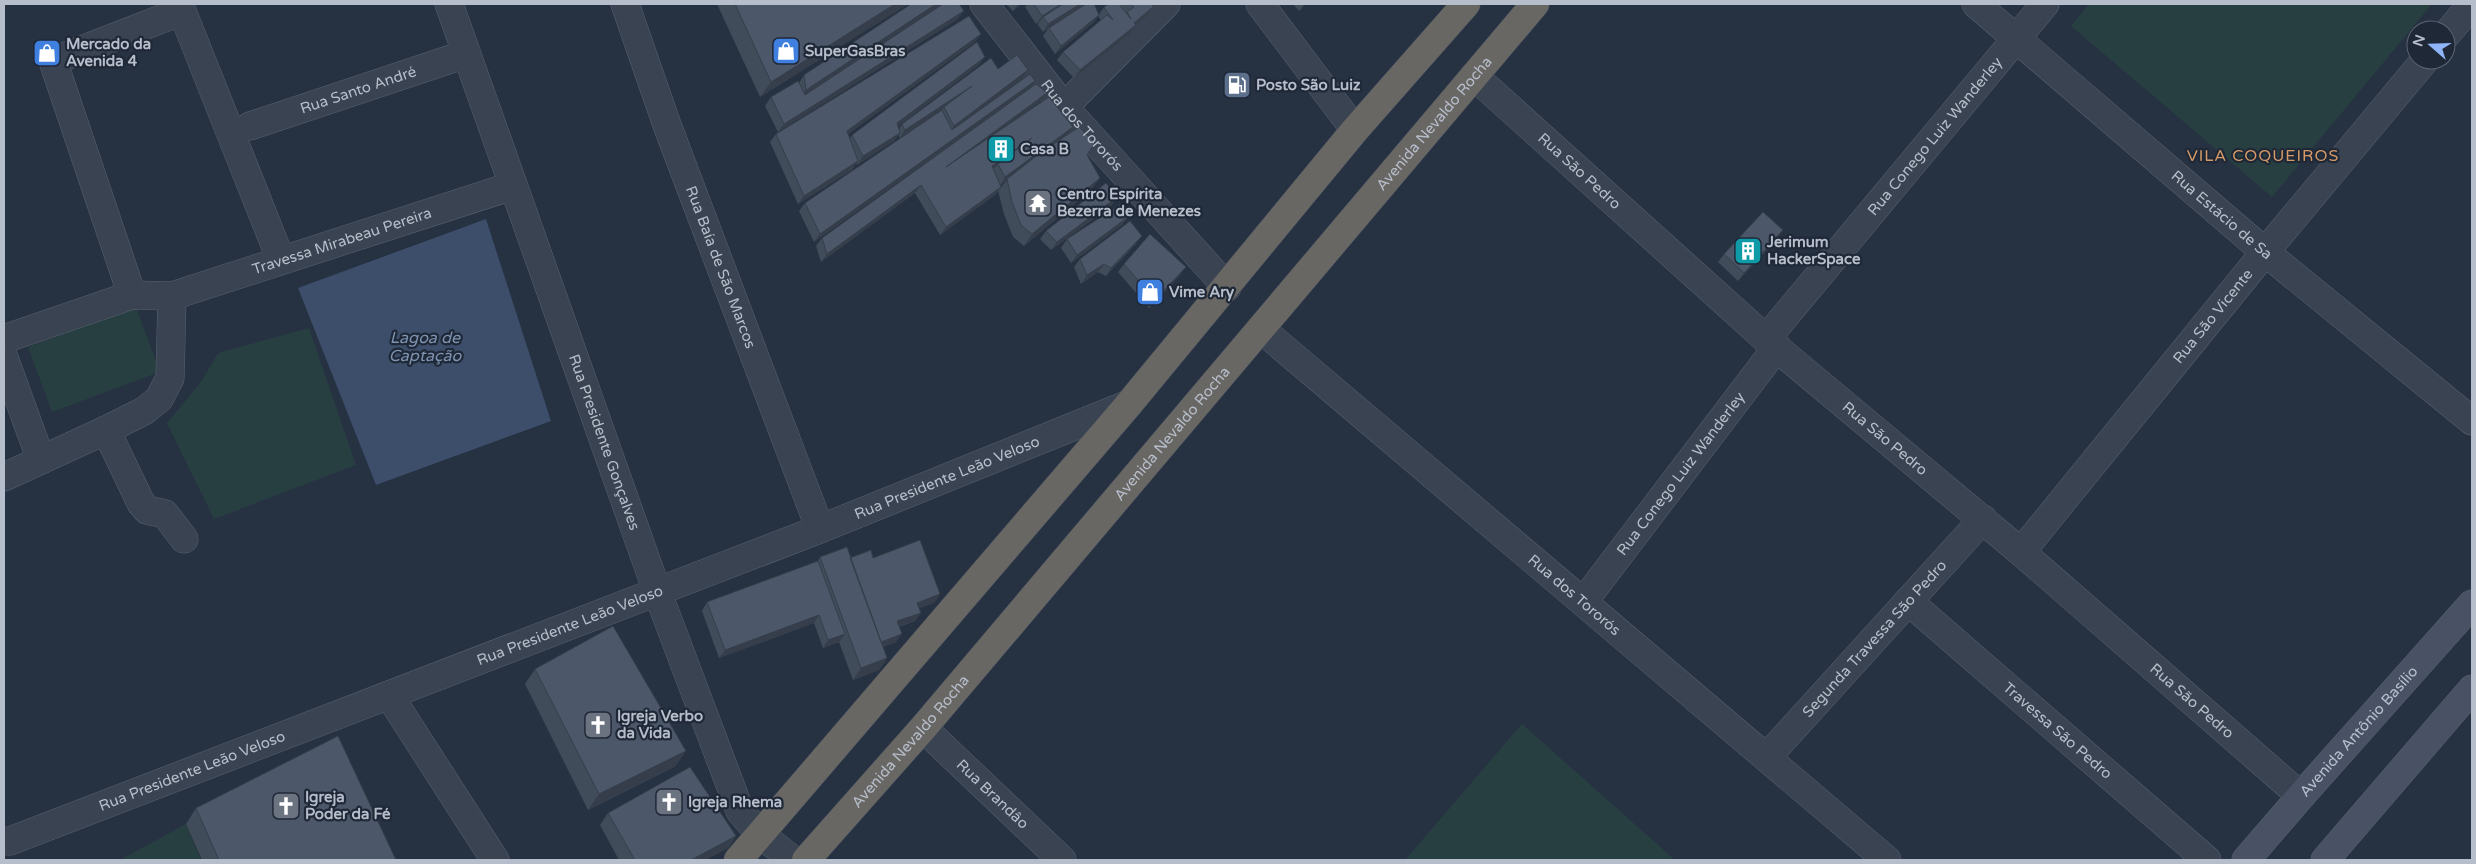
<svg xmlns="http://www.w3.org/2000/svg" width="2476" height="864" font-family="'Varela Round',sans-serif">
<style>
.green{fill:#283f42}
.water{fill:#3c4e6a}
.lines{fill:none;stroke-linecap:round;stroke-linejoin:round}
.minor-casing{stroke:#58616f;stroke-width:29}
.tertiary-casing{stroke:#58616f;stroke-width:29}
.secondary-casing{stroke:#58616f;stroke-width:29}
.trunk-casing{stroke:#454e5c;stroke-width:29}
.minor{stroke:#3a4351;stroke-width:28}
.tertiary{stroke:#3a4351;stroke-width:28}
.secondary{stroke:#485264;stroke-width:28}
.trunk{stroke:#686764;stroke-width:28}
.wall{fill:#414c5b}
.shaded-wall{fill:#353e4a}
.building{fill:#4c586a;stroke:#353e4a}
.labels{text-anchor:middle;stroke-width:4.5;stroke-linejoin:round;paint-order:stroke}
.poi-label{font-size:15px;font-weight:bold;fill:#b7becb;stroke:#1f2837;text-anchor:start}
.street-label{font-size:15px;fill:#b7becb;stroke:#1f2837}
.neighbourhood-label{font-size:16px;letter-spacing:1px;fill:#d69b68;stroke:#1f2837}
.water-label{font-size:16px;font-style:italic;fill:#7f94b2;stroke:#1f2837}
</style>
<rect width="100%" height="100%" fill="#263142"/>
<path class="green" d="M2089,4H2432L2272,197L2071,26Z
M136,307L160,372L52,412L28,347Z
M309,328L356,465L214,519L167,423L201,382L218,353Z
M1522,724L1675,860H1405Z
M186,824L201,860H120Z"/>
<path class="water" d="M486,219L551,421L376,485L298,288Z"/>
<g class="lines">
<defs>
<g id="minor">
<path id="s1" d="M625,4L667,125L820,529"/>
<path id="s2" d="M984,4L1064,107L1227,287"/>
<path d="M1260,4L1355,130"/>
<path id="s3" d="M1976,4L2265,252L2472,421"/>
<path d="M2446,35L2472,4"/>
<path id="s4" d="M1474,76L1766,339L2021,552L2301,796"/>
<path d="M1064,107L1166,4"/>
<path id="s5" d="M250,126L466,54"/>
<path d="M132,295L53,61L182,11L281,260"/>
<path id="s6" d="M4,339L132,295L172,296L512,186"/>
<path id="s7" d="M1766,339L2045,4"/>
<path d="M4,358L41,460"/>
<path d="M106,430L141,503L147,510L165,514L184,539"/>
<path d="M4,477L106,430L144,411L159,399L170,378L172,296"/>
<path id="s8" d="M2021,552L2265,252L2425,60"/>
<path id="s9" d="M1584,601L1777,347"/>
<path id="s10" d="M1908,601L2207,860"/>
<path d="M389,695L495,860"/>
<path id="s11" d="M923,728L1062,860"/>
<path id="s12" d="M1767,757L1983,519"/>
</g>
<g id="tertiary">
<path id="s13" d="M449,4L657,591L740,811L759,833L793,860"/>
<path id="s14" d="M1261,329L1887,860"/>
<path id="s15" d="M4,841H10L820,529L1129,404"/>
</g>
<g id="secondary">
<path id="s16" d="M2246,860L2301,796L2472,604"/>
<path d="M2325,860L2472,689"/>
</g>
<g id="trunk">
<path d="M738,860L1129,404L1355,130L1466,4"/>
<path id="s17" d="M806,860L923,728L1535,4"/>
</g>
</defs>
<use href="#minor" class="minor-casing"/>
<use href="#tertiary" class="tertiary-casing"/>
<use href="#secondary" class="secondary-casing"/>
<use href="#trunk" class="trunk-casing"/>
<use href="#minor" class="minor"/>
<use href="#tertiary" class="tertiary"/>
<use href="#secondary" class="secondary"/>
<use href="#trunk" class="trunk"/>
</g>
<path class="wall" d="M717,4H908L760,97Z
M1006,4H1021L1013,11Z
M1027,4H1094L1099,15L1093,23L1055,54L1043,36L1048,29L1043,32L1038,25L1039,22L1036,24L1025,7Z
M1121,4H1157L1148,15L1136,25L1130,34L1074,78L1057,60L1063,52L1101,20L1098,16L1104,7L1120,5Z
M1293,4H1306L1299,11Z
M958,19L778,132L765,106L771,97L799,83L804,75Z
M975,42L848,134L850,139L852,135L979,65L898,126L899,129L902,124L998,69L1028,70L1022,79L990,103L1030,88L1041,101L1025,113L1068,134L1087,155L1100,178L1091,190L1024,246L1013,237L1004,214L998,191L1006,181L1000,185L1001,187L995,195L940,235L915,193L821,262L816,246L822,238L964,135L814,242L799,211L805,203L933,116L900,138L898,135L894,141L857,165L856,163L852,170L798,204L770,142L776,134Z
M1117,197L1111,206L1051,250L1040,239L1046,231Z
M1128,217L1122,225L1071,263L1061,248L1067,239Z
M1777,239L1738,281L1718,262L1724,254Z
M1136,244L1106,276L1098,272L1081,284L1074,267L1080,259Z
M1124,264L1180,275L1149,308L1118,272Z
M820,557L873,558L940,594L934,603L919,608L921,613L915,621L899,627L896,642L883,647L887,658L879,670L853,680L839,642L823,648L814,623L719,658L702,611L707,602L818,561Z
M535,669L676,766L588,810L525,684Z
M196,808L396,860H202L186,824Z
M608,813L736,836L728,848L705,860H619L600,825Z"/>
<path class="shaded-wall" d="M895,4H908L760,97L771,82Z
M936,4H943L800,98L806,90Z
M1018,4H1021L1013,11Z
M1061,4H1068L1043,17L1039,22L1036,24L1042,16Z
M1080,4H1087L1043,32L1048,24Z
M1154,4H1157L1153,7L1154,6L1148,15L1129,30L1136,25L1130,34L1074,78L1080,70L1150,10Z
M1304,4H1306L1299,11Z
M964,11L958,19L778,132L784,124Z
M1099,15L1093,23L1055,54L1061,46Z
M981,34L975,42L841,139L847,131Z
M985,57L979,65L891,131L897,123Z
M1028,70L1022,79L949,135L954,126Z
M1035,81L1029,89L814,242L820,234Z
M972,86L944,107L941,111L900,138L905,130Z
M1047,93L1041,101L940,175L946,167Z
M1073,127L1067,135L1000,186L1005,177Z
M900,133L894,141L857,165L863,156Z
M1032,138L998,164L995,168L986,174L992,166Z
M858,161L852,170L798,204L804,196Z
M1100,178L1091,190L1024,246L1032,234Z
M921,185L915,193L821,262L827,254Z
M1001,187L995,195L940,235L946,227Z
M1117,197L1111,206L1051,250L1057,242Z
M1128,217L1122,225L1071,263L1077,255Z
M1783,230L1777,239L1738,281L1744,273Z
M1142,236L1136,244L1106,276L1111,268Z
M1104,264L1098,272L1081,284L1087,275Z
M1186,267L1180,275L1149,308L1155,300Z
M940,594L934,603L911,611L917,603Z
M921,613L915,621L891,629L897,621Z
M819,615L814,623L719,658L725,650Z
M845,634L839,642L823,648L828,640Z
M902,634L896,642L872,651L878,643Z
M887,658L879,670L853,680L861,668Z
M686,751L676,766L588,810L599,794Z
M736,836L728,848L705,860H691Z"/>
<path class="building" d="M735,4H895L771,82Z
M911,4H936L806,90L804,75Z
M943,4H959L964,11L784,124L771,97L798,81L805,95Z
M1034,4H1061L1042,16Z
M1063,4H1080L1048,24L1043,17Z
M1086,4H1094L1099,15L1061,46L1049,28Z
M1109,4H1119L1131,19L1127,12L1134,7L1130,4H1151L1154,6L1134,23L1136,25L1080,70L1063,52L1107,15L1113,20L1104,7Z
M969,16L981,34L847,131L858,161L804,196L776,134Z
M977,42L985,57L897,123L900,133L863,156L852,135Z
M1017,55L1028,70L954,126L944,107L972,86L905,130L902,124L991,58L998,69Z
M1030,74L1035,81L820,234L805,203L942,110L952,130Z
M1036,84L1047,93L946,167L1049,97L1073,127L1005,177L998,164L1032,138L992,166L1001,187L946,227L921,185L827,254L822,238Z
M1079,127L1095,143L1087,155L1100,178L1032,234L1021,225L1012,202L1007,179L1040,153Z
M1106,183L1117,197L1057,242L1046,231Z
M1121,204L1128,217L1077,255L1067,239Z
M1763,212L1783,230L1744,273L1724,254Z
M1130,221L1142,236L1111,268L1104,264L1087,275L1080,259Z
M1150,234L1186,267L1155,300L1124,264Z
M920,540L940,594L917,603L921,613L897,621L902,634L881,642L850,558L871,550L873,558Z
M847,547L887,658L861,668L820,557Z
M818,561L845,634L828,640L819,615L725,650L707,602Z
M613,626L686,751L599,794L535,669Z
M338,736L396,860H219L196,808Z
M690,767L736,836L691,860H635L608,813Z"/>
<defs>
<symbol id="shop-square" viewBox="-11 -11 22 22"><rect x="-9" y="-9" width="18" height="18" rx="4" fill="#3f7fe0" stroke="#1f2837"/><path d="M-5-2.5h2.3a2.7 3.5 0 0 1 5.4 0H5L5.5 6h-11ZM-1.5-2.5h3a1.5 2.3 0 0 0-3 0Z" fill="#fff"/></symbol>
<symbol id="fuel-square" viewBox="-11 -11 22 22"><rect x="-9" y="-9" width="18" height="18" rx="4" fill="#5c6f8a" stroke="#1f2837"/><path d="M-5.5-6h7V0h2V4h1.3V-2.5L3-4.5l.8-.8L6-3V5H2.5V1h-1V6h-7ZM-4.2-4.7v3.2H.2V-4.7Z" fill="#fff"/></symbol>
<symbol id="building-square" viewBox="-11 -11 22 22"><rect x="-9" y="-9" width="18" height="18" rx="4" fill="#0f9aa8" stroke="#1f2837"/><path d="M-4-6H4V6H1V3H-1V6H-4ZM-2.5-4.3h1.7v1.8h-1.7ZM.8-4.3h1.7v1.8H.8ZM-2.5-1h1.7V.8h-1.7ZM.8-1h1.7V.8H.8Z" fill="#fff"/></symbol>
<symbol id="temple-square" viewBox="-11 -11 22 22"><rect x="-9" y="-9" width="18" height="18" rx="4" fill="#6b7280" stroke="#1f2837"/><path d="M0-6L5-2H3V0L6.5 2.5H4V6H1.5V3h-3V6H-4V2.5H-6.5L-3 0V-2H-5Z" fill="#fff"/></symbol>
<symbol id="church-square" viewBox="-11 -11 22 22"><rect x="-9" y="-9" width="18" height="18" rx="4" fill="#6b7280" stroke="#1f2837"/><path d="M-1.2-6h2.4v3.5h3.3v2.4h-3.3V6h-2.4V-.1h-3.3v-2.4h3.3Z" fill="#fff"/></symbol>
</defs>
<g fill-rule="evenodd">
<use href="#shop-square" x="770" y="35" width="32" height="32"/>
<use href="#shop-square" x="31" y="37" width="32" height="32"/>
<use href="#fuel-square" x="1221" y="69" width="32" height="32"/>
<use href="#building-square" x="985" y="133" width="32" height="32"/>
<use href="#temple-square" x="1022" y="187" width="32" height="32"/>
<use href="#building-square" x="1732" y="235" width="32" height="32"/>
<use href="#shop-square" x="1134" y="276" width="32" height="32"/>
<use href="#church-square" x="582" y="709" width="32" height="32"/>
<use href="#church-square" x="653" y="786" width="32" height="32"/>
<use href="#church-square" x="270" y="790" width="32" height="32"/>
</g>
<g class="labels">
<g class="poi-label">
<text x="66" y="49">Mercado da<tspan x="66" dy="17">Avenida 4</tspan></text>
<text x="805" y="56">SuperGasBras</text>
<text x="1256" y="90">Posto São Luiz</text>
<text x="1020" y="154">Casa B</text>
<text x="1057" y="199">Centro Espírita<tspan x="1057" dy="17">Bezerra de Menezes</tspan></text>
<text x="1767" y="247">Jerimum<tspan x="1767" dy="17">HackerSpace</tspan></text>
<text x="1169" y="297">Vime Ary</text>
<text x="617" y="721">Igreja Verbo<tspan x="617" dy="17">da Vida</tspan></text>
<text x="305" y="802">Igreja<tspan x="305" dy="17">Poder da Fé</tspan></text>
<text x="688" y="807">Igreja Rhema</text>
</g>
<g class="street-label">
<text dy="5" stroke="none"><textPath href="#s5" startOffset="114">Rua Santo André</textPath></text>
<text dy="5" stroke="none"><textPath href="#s17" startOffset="968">Avenida Nevaldo Rocha</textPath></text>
<text dy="5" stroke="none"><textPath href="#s2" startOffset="156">Rua dos Tororós</textPath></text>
<text dy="5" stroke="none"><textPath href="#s7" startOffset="264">Rua Conego Luiz Wanderley</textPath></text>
<text dy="5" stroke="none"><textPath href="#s4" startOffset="142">Rua São Pedro</textPath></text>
<text dy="5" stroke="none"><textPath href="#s3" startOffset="324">Rua Estácio de Sa</textPath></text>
<text dy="5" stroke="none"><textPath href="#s6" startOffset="354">Travessa Mirabeau Pereira</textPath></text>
<text dy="5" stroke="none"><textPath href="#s1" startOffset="280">Rua Baía de São Marcos</textPath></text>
<text dy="5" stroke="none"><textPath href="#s8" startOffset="304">Rua São Vicente</textPath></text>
<text dy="5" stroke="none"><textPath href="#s17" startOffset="562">Avenida Nevaldo Rocha</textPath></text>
<text dy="5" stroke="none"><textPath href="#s4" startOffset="548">Rua São Pedro</textPath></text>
<text dy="5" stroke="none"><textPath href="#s13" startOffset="465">Rua Presidente Gonçalves</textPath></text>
<text dy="5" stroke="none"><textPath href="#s9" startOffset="160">Rua Conego Luiz Wanderley</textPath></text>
<text dy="5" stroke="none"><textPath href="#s15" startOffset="1011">Rua Presidente Leão Veloso</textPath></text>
<text dy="5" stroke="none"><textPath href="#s14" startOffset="411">Rua dos Tororós</textPath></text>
<text dy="5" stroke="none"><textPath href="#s15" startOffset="606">Rua Presidente Leão Veloso</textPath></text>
<text dy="5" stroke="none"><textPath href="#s12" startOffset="160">Segunda Travessa São Pedro</textPath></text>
<text dy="5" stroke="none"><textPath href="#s4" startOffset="952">Rua São Pedro</textPath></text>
<text dy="5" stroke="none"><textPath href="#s10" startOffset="198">Travessa São Pedro</textPath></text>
<text dy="5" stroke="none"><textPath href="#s16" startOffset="171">Avenida Antônio Basílio</textPath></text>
<text dy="5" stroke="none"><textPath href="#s17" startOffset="158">Avenida Nevaldo Rocha</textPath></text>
<text dy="5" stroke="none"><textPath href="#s15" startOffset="201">Rua Presidente Leão Veloso</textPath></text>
<text dy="5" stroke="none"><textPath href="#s11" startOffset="96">Rua Brandâo</textPath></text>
</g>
<g class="neighbourhood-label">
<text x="2263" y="161">VILA COQUEIROS</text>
</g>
<g class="water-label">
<text x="425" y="343">Lagoa de<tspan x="425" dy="18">Captação</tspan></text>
</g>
</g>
<rect width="2476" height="864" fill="none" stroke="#b7becb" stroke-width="10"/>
<g transform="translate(2431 45) rotate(290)"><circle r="24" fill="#1f2837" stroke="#5c6472"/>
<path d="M0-4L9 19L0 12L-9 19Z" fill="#8fb5f8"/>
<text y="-8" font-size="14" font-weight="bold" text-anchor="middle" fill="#b7becb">N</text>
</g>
</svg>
